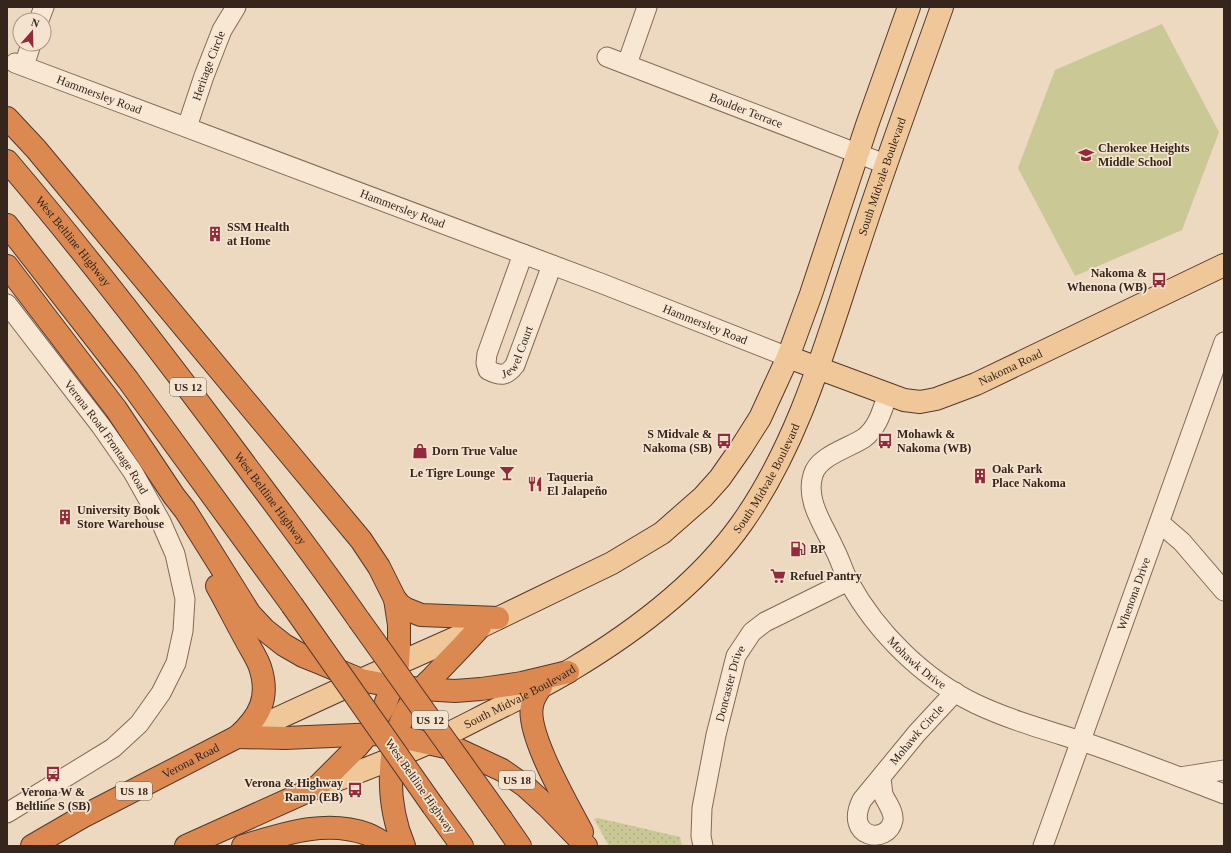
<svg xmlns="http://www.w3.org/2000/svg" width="1231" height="853" font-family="Georgia,serif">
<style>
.park{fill:url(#park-dots)}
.garden{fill:#cac894}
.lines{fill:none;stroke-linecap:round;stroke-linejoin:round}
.minor-casing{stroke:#856958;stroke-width:21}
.major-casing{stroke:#53392d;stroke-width:24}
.highway-casing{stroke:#53392d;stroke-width:24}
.minor{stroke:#f8e7d3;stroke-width:19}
.major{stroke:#f0c798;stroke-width:22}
.highway{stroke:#db8951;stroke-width:22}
.highway-bridge-casing{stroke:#53392d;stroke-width:24;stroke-linecap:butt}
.highway-bridge{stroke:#db8951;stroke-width:22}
.labels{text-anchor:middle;stroke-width:3.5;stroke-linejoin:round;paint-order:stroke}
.shield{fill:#f4e4cf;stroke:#6e5e52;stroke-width:1}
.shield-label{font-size:11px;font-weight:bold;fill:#35251d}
.street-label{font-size:12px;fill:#35251d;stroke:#f4e4cf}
.poi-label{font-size:12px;font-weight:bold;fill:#35251d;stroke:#f4e4cf;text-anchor:start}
</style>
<defs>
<pattern id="park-dots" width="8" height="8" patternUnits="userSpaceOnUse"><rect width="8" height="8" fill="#cac894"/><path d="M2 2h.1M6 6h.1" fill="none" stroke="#aeac7f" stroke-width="1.8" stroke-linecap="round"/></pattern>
</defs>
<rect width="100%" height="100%" fill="#edd8c0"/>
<path class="park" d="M598,818L680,837L682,846H609L594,819Z"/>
<path class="garden" d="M1162,24L1219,132L1182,230L1075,276L1018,168L1055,70Z"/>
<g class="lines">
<defs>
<g id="minor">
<path d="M39,20L44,7"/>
<path id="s1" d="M607,57L885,164"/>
<path id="s2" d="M15,63L603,284L788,357"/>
<path d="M627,64L647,7"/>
<path d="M24,66L31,44"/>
<path id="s3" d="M187,127L204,76L222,30L236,7"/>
<path id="s4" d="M523,254L487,354L486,363L488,370C500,376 506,377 515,365L552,265"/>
<path id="s5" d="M7,304L101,426L133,472L161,522L175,554L185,599L183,631L176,663L161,693L139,724L113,748L7,813"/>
<path id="s6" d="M888,394C882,410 878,428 864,438C849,448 818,456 813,475C805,501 824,525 834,548C840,559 843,571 849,582C877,633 924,679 976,704C1010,720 1046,730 1081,741C1129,757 1177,776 1224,794"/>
<path d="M1160,523L1182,542L1224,591"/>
<path d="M1180,777L1224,770"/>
<path id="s7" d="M881,779C882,784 882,789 883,794C886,802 894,811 893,820C888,846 843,838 862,800L917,733L955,692"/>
<path id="s8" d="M703,846L701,836L702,808L716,735L736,656L752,632L765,622L848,581"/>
<path id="s9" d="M1043,846L1224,342"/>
</g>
<g id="major">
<path id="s10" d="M788,357L904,400L920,402L936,399L976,384L1224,265"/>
<path d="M237,737L361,680L480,627L612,563L662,533L703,497L720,478L741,448L760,418L788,357L811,294L867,125L909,7"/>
<path id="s11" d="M317,787C354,774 390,760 426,744C449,734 471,722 493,711C519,698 545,686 569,671C633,633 698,585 742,523C801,439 827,339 859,244C885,164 914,86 942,7"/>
</g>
<g id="highway">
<path d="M7,118L36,149L361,540L379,567L395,599L400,605L406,609L421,615L498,618"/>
<path id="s12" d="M7,161C88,256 163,354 238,455C279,510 320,564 359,620"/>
<path d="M7,225L128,380L292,605"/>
<path d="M7,266L116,409L174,496L185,510L250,614L265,630L284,645L303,656L318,662L361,680L392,686L422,689L455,691L481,689L522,683L568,672"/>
<path d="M541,687C537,693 533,698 532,706C526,734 568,805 582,832"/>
<path d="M237,737L285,738L378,734L396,736L459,750L502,770L525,786L548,807L586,846"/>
<path d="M433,806L462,846"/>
<path d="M502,820L520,846"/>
<path id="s13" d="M32,846L82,817L237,737C260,717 270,697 260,667C257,658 250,648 246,640C236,622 227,604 217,586"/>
<path d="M186,846L317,787L357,747L368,734L385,705L392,686L398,664L399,646V625L395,599"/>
<path d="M243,846C283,834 326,819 367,834C375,837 382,842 389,846"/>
<path d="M404,846C386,803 385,744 410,704C415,694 424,686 432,678C448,661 464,645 480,627"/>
</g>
</defs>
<use href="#minor" class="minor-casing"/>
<use href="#major" class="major-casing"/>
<use href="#highway" class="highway-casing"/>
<use href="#minor" class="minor"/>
<use href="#major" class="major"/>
<use href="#highway" class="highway"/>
<defs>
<path id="highway-bridge" d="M292,605L433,806
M359,620L502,820"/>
</defs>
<use href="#highway-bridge" class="highway-bridge-casing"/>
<use href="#highway-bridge" class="highway-bridge"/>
</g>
<defs>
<symbol id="school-bare" viewBox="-9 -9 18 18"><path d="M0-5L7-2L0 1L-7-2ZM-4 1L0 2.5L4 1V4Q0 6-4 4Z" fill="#932a3b" stroke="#f4e4cf" stroke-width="2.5" paint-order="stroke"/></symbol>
<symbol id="building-bare" viewBox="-9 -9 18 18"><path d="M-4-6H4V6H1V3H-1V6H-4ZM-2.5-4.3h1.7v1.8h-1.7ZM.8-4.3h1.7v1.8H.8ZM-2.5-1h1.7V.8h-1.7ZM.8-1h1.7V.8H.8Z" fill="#932a3b" stroke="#f4e4cf" stroke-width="2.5" paint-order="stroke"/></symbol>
<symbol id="bus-bare" viewBox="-9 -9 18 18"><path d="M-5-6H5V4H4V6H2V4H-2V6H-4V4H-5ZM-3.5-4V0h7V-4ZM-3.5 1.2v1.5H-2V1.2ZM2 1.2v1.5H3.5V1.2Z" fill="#932a3b" stroke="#f4e4cf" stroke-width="2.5" paint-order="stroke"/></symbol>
<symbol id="shop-bare" viewBox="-9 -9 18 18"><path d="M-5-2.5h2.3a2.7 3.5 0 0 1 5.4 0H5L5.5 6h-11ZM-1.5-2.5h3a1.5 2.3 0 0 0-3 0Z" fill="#932a3b" stroke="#f4e4cf" stroke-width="2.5" paint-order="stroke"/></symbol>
<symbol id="bar-bare" viewBox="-9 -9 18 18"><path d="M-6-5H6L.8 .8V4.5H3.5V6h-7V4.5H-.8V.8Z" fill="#932a3b" stroke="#f4e4cf" stroke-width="2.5" paint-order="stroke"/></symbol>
<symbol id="restaurant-bare" viewBox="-9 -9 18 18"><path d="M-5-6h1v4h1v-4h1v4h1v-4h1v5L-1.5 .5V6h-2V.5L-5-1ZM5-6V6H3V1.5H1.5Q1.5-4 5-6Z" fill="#932a3b" stroke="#f4e4cf" stroke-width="2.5" paint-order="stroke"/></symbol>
<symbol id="fuel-bare" viewBox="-9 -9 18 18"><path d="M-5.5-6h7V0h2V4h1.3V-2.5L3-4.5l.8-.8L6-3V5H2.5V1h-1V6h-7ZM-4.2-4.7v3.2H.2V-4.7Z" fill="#932a3b" stroke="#f4e4cf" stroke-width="2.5" paint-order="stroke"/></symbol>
<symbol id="supermarket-bare" viewBox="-9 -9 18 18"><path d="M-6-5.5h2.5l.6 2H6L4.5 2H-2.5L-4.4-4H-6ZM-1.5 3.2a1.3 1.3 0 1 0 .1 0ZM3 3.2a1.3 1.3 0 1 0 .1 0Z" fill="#932a3b" stroke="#f4e4cf" stroke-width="2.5" paint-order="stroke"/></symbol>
</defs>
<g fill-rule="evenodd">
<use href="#school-bare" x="1075" y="144" width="22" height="22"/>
<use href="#building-bare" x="204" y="223" width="22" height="22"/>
<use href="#bus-bare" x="1148" y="269" width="22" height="22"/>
<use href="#bus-bare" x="713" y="430" width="22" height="22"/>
<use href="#bus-bare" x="874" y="430" width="22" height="22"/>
<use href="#shop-bare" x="409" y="440" width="22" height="22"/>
<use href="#bar-bare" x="496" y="462" width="22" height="22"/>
<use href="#building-bare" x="969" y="465" width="22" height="22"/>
<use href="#restaurant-bare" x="524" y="473" width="22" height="22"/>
<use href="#building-bare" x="54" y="506" width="22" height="22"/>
<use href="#fuel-bare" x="787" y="538" width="22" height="22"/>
<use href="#supermarket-bare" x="767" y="565" width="22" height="22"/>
<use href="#bus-bare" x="42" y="763" width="22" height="22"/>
<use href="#bus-bare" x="344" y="779" width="22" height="22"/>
</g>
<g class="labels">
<g class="shield">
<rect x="170" y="378" width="36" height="18" rx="3"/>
<rect x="412" y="711" width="36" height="18" rx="3"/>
<rect x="499" y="771" width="36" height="18" rx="3"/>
<rect x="116" y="782" width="36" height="18" rx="3"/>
</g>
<g class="shield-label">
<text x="188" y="391">US 12</text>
<text x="430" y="724">US 12</text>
<text x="517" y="784">US 18</text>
<text x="134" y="795">US 18</text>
</g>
<g class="street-label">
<text dy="4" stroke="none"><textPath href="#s3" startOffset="65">Heritage Circle</textPath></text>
<text dy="4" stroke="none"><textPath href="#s2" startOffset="90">Hammersley Road</textPath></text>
<text dy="4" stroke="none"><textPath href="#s1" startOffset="149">Boulder Terrace</textPath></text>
<text dy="4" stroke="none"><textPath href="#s11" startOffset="882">South Midvale Boulevard</textPath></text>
<text dy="4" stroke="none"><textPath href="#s2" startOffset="414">Hammersley Road</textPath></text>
<text dy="4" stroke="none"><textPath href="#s12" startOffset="104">West Beltline Highway</textPath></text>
<text dy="4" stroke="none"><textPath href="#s2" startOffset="738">Hammersley Road</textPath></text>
<text dy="4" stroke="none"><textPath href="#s4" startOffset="166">Jewel Court</textPath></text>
<text dy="4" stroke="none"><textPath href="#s10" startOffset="237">Nakoma Road</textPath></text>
<text dy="4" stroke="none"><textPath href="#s5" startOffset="166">Verona Road Frontage Road</textPath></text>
<text dy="4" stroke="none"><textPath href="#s11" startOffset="558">South Midvale Boulevard</textPath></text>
<text dy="4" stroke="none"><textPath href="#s12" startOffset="428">West Beltline Highway</textPath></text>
<text dy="4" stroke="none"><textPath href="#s9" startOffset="268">Whenona Drive</textPath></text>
<text dy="4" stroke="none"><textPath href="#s6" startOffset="337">Mohawk Drive</textPath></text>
<text dy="4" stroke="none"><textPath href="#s8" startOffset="166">Doncaster Drive</textPath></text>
<text dy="4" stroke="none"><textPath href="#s11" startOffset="222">South Midvale Boulevard</textPath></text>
<text dy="4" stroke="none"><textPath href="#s7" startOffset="200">Mohawk Circle</textPath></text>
<text dy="4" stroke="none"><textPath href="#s13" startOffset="180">Verona Road</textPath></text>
<text transform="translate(420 786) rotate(55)" y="4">West Beltline Highway</text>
</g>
<g class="poi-label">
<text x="1098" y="152">Cherokee Heights<tspan x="1098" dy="14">Middle School</tspan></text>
<text x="227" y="231">SSM Health<tspan x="227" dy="14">at Home</tspan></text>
<text x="1147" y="277" text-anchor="end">Nakoma &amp;<tspan x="1147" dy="14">Whenona (WB)</tspan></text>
<text x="712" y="438" text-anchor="end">S Midvale &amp;<tspan x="712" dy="14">Nakoma (SB)</tspan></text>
<text x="897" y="438">Mohawk &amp;<tspan x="897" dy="14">Nakoma (WB)</tspan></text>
<text x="432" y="455">Dorn True Value</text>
<text x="992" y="473">Oak Park<tspan x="992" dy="14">Place Nakoma</tspan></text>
<text x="495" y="477" text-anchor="end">Le Tigre Lounge</text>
<text x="547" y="481">Taqueria<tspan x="547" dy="14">El Jalapeño</tspan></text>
<text x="77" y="514">University Book<tspan x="77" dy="14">Store Warehouse</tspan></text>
<text x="810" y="553">BP</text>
<text x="790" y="580">Refuel Pantry</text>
<text x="343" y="787" text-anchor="end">Verona &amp; Highway<tspan x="343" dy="14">Ramp (EB)</tspan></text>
<text x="53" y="796" text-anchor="middle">Verona W &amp;<tspan x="53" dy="14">Beltline S (SB)</tspan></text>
</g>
</g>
<rect width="1231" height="853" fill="none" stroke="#35251d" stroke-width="16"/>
<g transform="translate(32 32) rotate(20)"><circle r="19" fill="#f4e4cf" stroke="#a89888"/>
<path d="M0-3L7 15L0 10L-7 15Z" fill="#932a3b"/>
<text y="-6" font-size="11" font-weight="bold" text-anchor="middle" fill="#35251d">N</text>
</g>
</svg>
